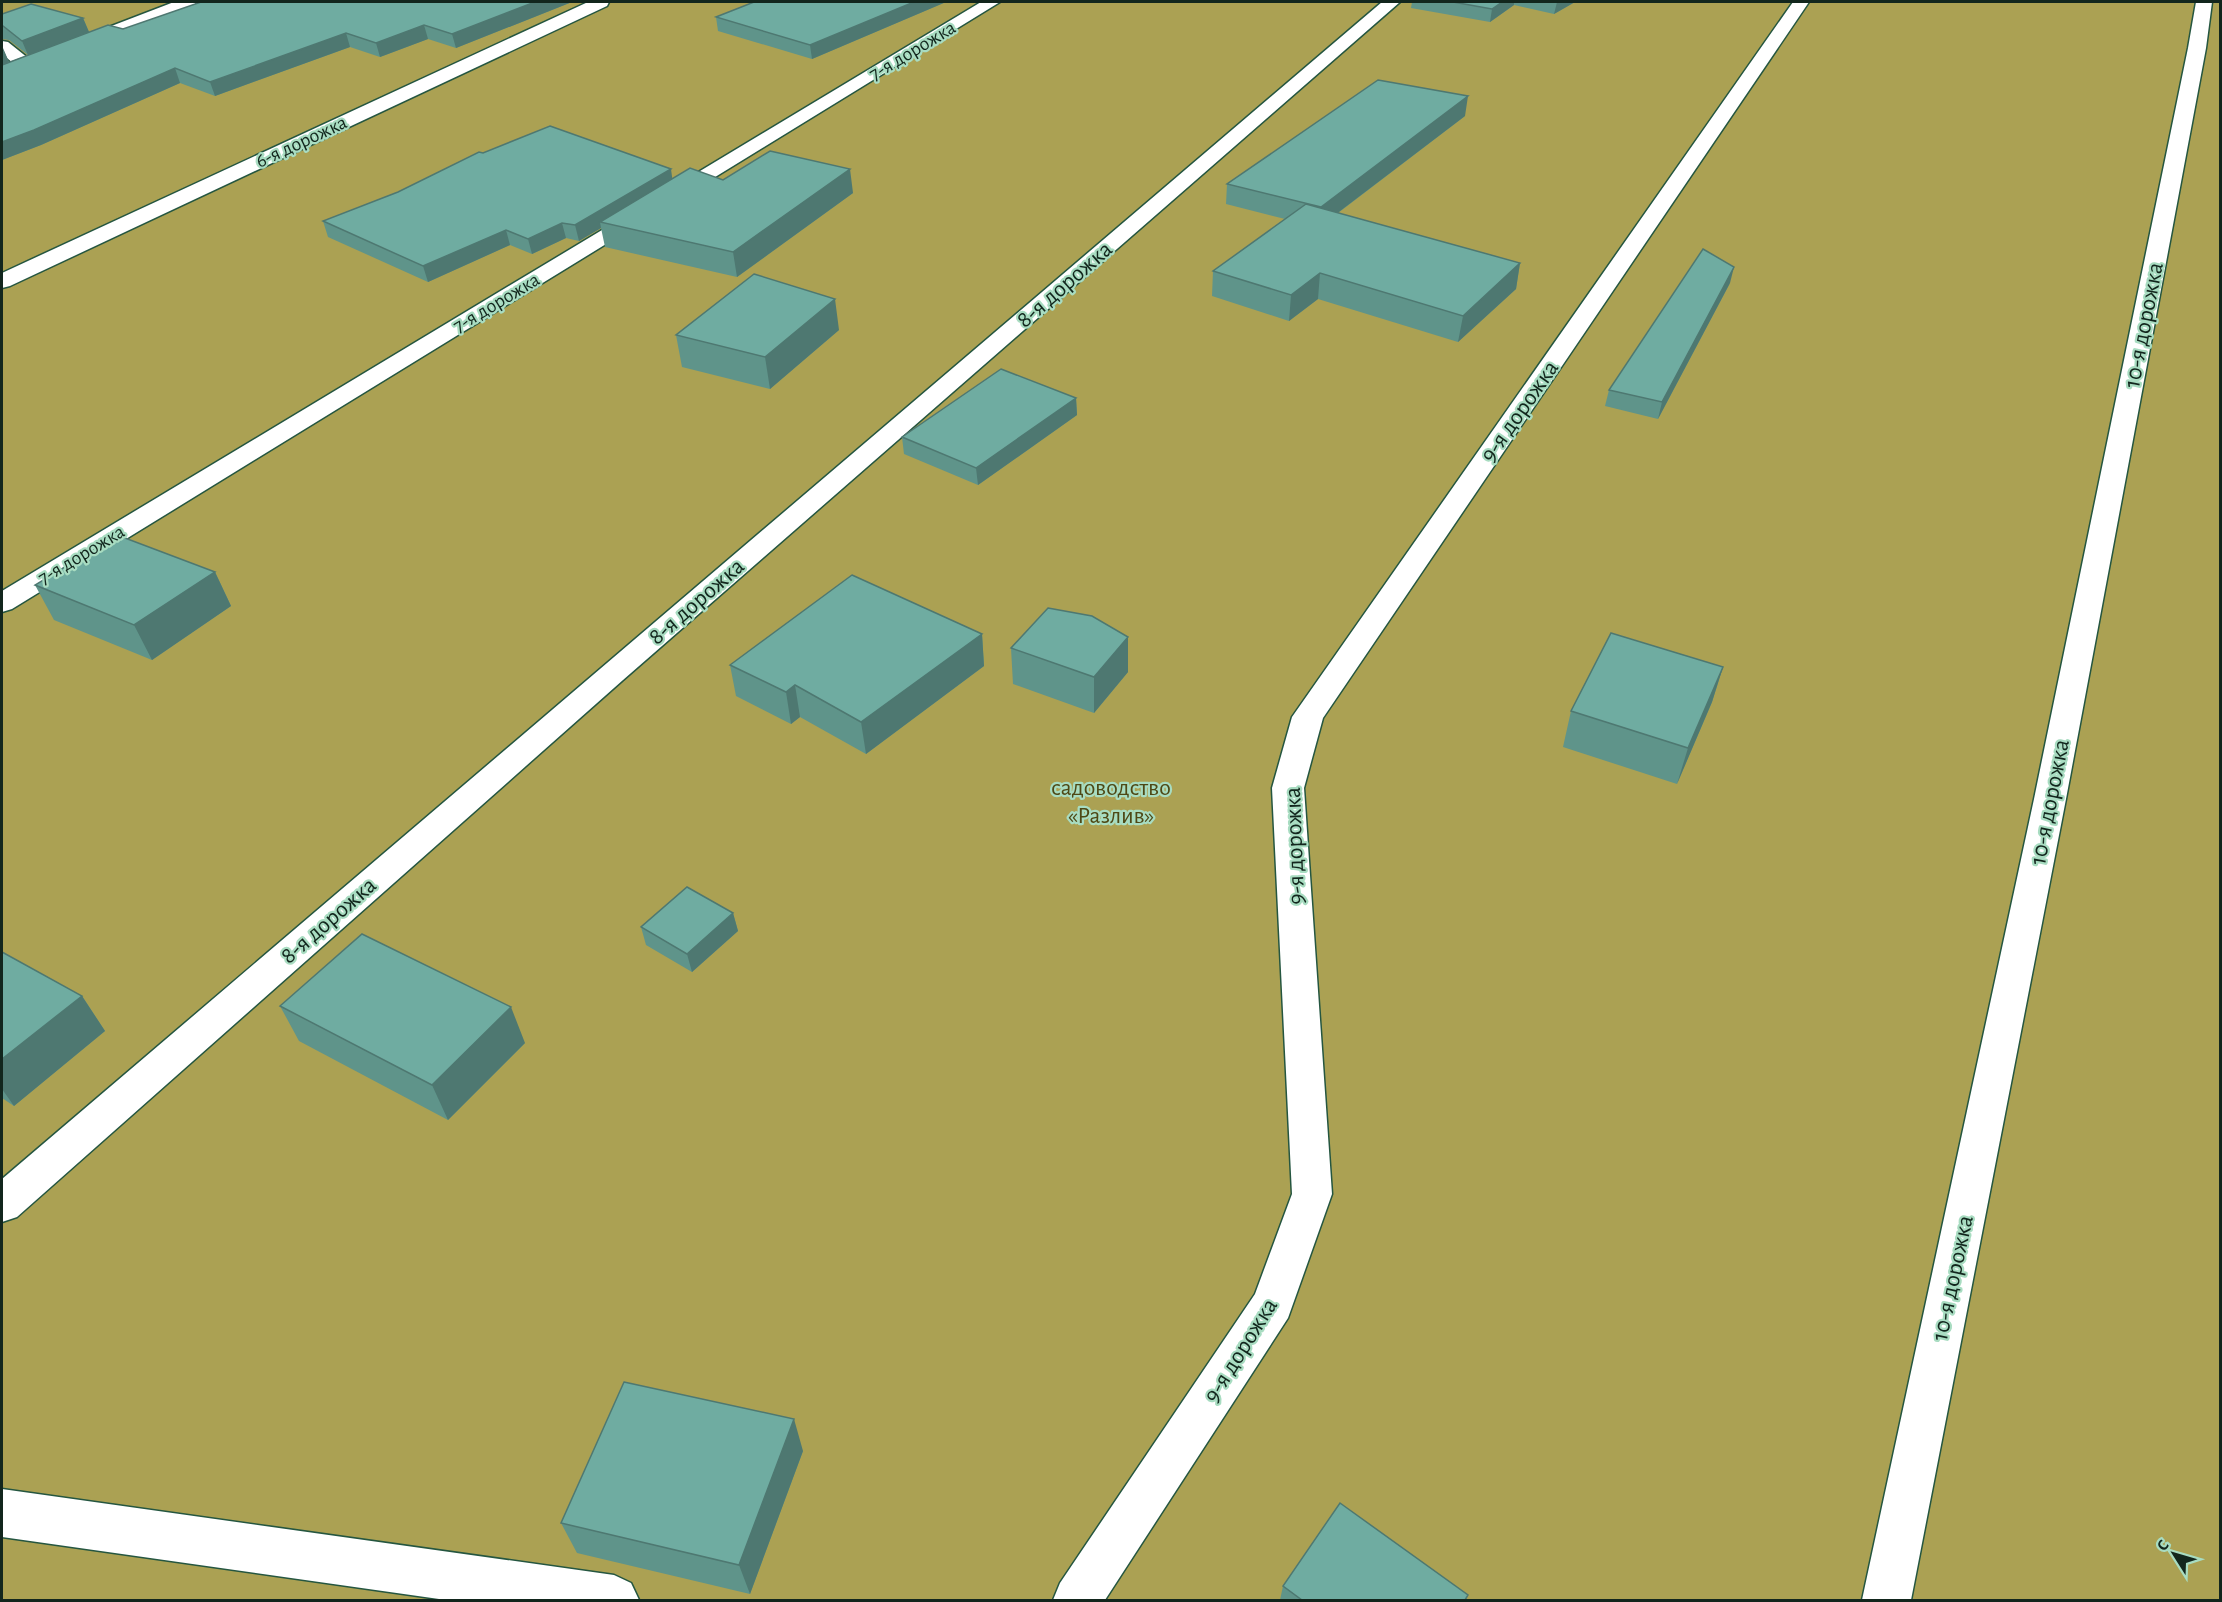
<svg xmlns="http://www.w3.org/2000/svg" width="2222" height="1602" font-family="'Alegreya Sans',sans-serif">
<style>
.green{fill:#aba153}
.lines{fill:none;stroke-linecap:round;stroke-linejoin:round}
.minor-casing{stroke:#255640;stroke-width:3}
.minor{fill:#fff;fill-rule:evenodd}
.wall{fill:#5f948a}
.shaded-wall{fill:#4e7871}
.building{fill:#6faca1;stroke:#4e7871;stroke-width:1.5}
.labels{text-anchor:middle;stroke-width:4.5;stroke-linejoin:round;paint-order:stroke}
.far-street-label{font-size:20px;fill:#12261d;stroke:#a8dcc1}
.street-label{font-size:24px;fill:#12261d;stroke:#a8dcc1}
.park-label{font-size:24px;fill:#4e4815;stroke:#a8dcc1}
</style>
<rect width="100%" height="100%" fill="#a8dcc1"/>
<path class="green" d="M2,2H2220V1600H2Z"/>
<g class="lines">
<defs>
<path id="minor" d="M174,2H196L194,6L2,79V68L13,63L2,54V41L8,42L28,58Z
M588,2H609L607,6L10,286L2,288V273Z
M981,2H1000L12,609L2,612V591Z
M1382,2H1400L623,680L17,1217L2,1222V1179Z
M1793,2H1809L1323,718L1304,788L1332,1194L1288,1318L1105,1600H1053L1060,1583L1255,1294L1292,1194L1272,788L1292,717Z
M2196,2H2212L2206,48L2066,799L1911,1600H1862L2034,799L2188,48Z
M2,1489L614,1575L631,1583L639,1600H446L2,1537Z"/>
</defs>
<use href="#minor" class="minor-casing"/>
<use href="#minor" class="minor"/>
</g>
<path class="wall" d="M572,2L456,48L428,39L380,57L350,47L215,96L180,83L41,145L2,160V47L9,62L28,55L9,40L2,39V14L83,18L89,32Z
M754,2H946L812,59L718,31L716,17Z
M1412,2H1575L1554,14L1514,5L1490,22L1411,8Z
M1465,116L1338,213L1520,263L1516,289L1458,342L1318,299L1289,321L1212,296L1213,271L1285,219L1226,204L1227,184Z
M483,153L672,179L723,180L853,193L737,277L605,247L601,228L579,241L566,238L532,254L510,245L428,282L328,237L323,221L398,192Z
M1730,283L1658,419L1605,406L1609,390Z
M839,330L770,389L682,367L676,335Z
M1076,398L1077,415L978,485L904,454L902,437Z
M215,572L231,606L152,660L54,620L35,585Z
M982,634L984,666L866,754L800,717L791,724L736,696L730,665Z
M1128,637V672L1094,713L1013,684L1011,648Z
M1723,667L1712,702L1677,784L1563,747L1571,711Z
M733,913L738,931L692,972L646,945L641,927Z
M2,952L82,996L105,1031L14,1106L2,1098Z
M280,1006L525,1043L448,1120L299,1041Z
M803,1451L750,1594L577,1553L561,1523Z
M1283,1586L1468,1595L1466,1600H1280Z"/>
<path class="shaded-wall" d="M535,2H572L456,48L452,34Z
M914,2H946L812,59L810,45Z
M1502,2H1514V5L1490,22L1492,9Z
M1557,2H1575L1554,14Z
M83,18L89,32L28,55L22,41Z
M424,25L428,39L380,57L376,43Z
M346,33L350,47L215,96L210,82Z
M3,48L9,62L2,67V49Z
M175,68L180,83L41,145L2,160V142Z
M1468,96L1465,116L1319,227L1321,207Z
M671,169L673,184L600,222L601,228L579,241L575,225Z
M850,169L853,193L737,277L733,252Z
M562,223L566,238L532,254L528,239Z
M506,230L510,245L428,282L423,266Z
M1520,263L1516,289L1458,342L1463,316Z
M1734,267L1730,283L1658,419L1662,402Z
M1320,273L1318,299L1289,321L1291,295Z
M835,299L839,330L770,389L765,357Z
M1076,398L1077,415L978,485L976,468Z
M215,572L231,606L152,660L134,625Z
M982,634L984,666L866,754L861,722Z
M1128,637V672L1094,713V677Z
M1723,667L1712,702L1677,784L1688,748Z
M795,685L800,717L791,724L786,692Z
M733,913L738,931L692,972L687,954Z
M82,996L105,1031L14,1106L2,1089V1059Z
M511,1007L525,1043L448,1120L432,1085Z
M794,1419L803,1451L750,1594L739,1565Z"/>
<path class="building" d="M201,2H535L452,34L424,25L376,43L346,33L210,82L175,68L34,130L2,142V65L108,25L123,29Z
M754,2H914L810,45L716,17Z
M1453,2H1502L1492,9Z
M31,4L83,18L22,41L3,26H2V14Z
M1378,80L1468,96L1321,207L1227,184Z
M550,126L671,169L575,225L562,223L528,239L506,230L423,266L323,221L398,192L479,152L483,153Z
M770,151L850,169L733,252L600,222L690,168L723,180Z
M1306,204L1520,263L1463,316L1320,273L1291,295L1213,271Z
M1703,249L1734,267L1662,402L1609,390Z
M754,274L835,299L765,357L676,335Z
M1001,369L1076,398L976,468L902,437Z
M117,535L215,572L134,625L35,585Z
M852,575L982,634L861,722L795,685L786,692L730,665Z
M1048,608L1092,616L1128,637L1094,677L1011,648Z
M1611,633L1723,667L1688,748L1571,711Z
M687,887L733,913L687,954L641,927Z
M362,934L511,1007L432,1085L280,1006Z
M2,952L82,996L2,1059Z
M624,1382L794,1419L739,1565L561,1523Z
M1340,1503L1468,1595L1465,1600H1302L1283,1586Z"/>
<g class="labels">
<g class="far-street-label">
<text transform="translate(912 50) rotate(-31)" y="7">7-я дорожка</text>
<text transform="translate(301 141) rotate(-25)" y="7">6-я дорожка</text>
<text transform="translate(496 302) rotate(-31)" y="7">7-я дорожка</text>
<text transform="translate(81 554) rotate(-31)" y="7">7-я дорожка</text>
</g>
<g class="street-label">
<text transform="translate(1064 284) rotate(-41)" y="8">8-я дорожка</text>
<text transform="translate(2143 325) rotate(-79)" y="8">10-я дорожка</text>
<text transform="translate(1519 411) rotate(-55)" y="8">9-я дорожка</text>
<text transform="translate(696 601) rotate(-41)" y="8">8-я дорожка</text>
<text transform="translate(2049 802) rotate(-79)" y="8">10-я дорожка</text>
<text transform="translate(1294 846) rotate(-92)" y="8">9-я дорожка</text>
<text transform="translate(328 920) rotate(-41)" y="8">8-я дорожка</text>
<text transform="translate(1952 1278) rotate(-78)" y="8">10-я дорожка</text>
<text transform="translate(1240 1350) rotate(-58)" y="8">9-я дорожка</text>
</g>
<g class="park-label">
<text x="1111" y="795">садоводство<tspan x="1111" dy="28">«Разлив»</tspan></text>
</g>
</g>
<rect width="2222" height="1602" fill="none" stroke="#12261d" stroke-width="6"/>
<g transform="translate(2174 1554) rotate(307)" stroke="#a8dcc1" stroke-width="4.5" paint-order="stroke">
<path d="M0-4.5L10 22L0 15L-10 22Z" fill="#12261d"/>
<text y="-9" font-size="16" font-weight="bold" text-anchor="middle" fill="#12261d">С</text>
</g>
</svg>
